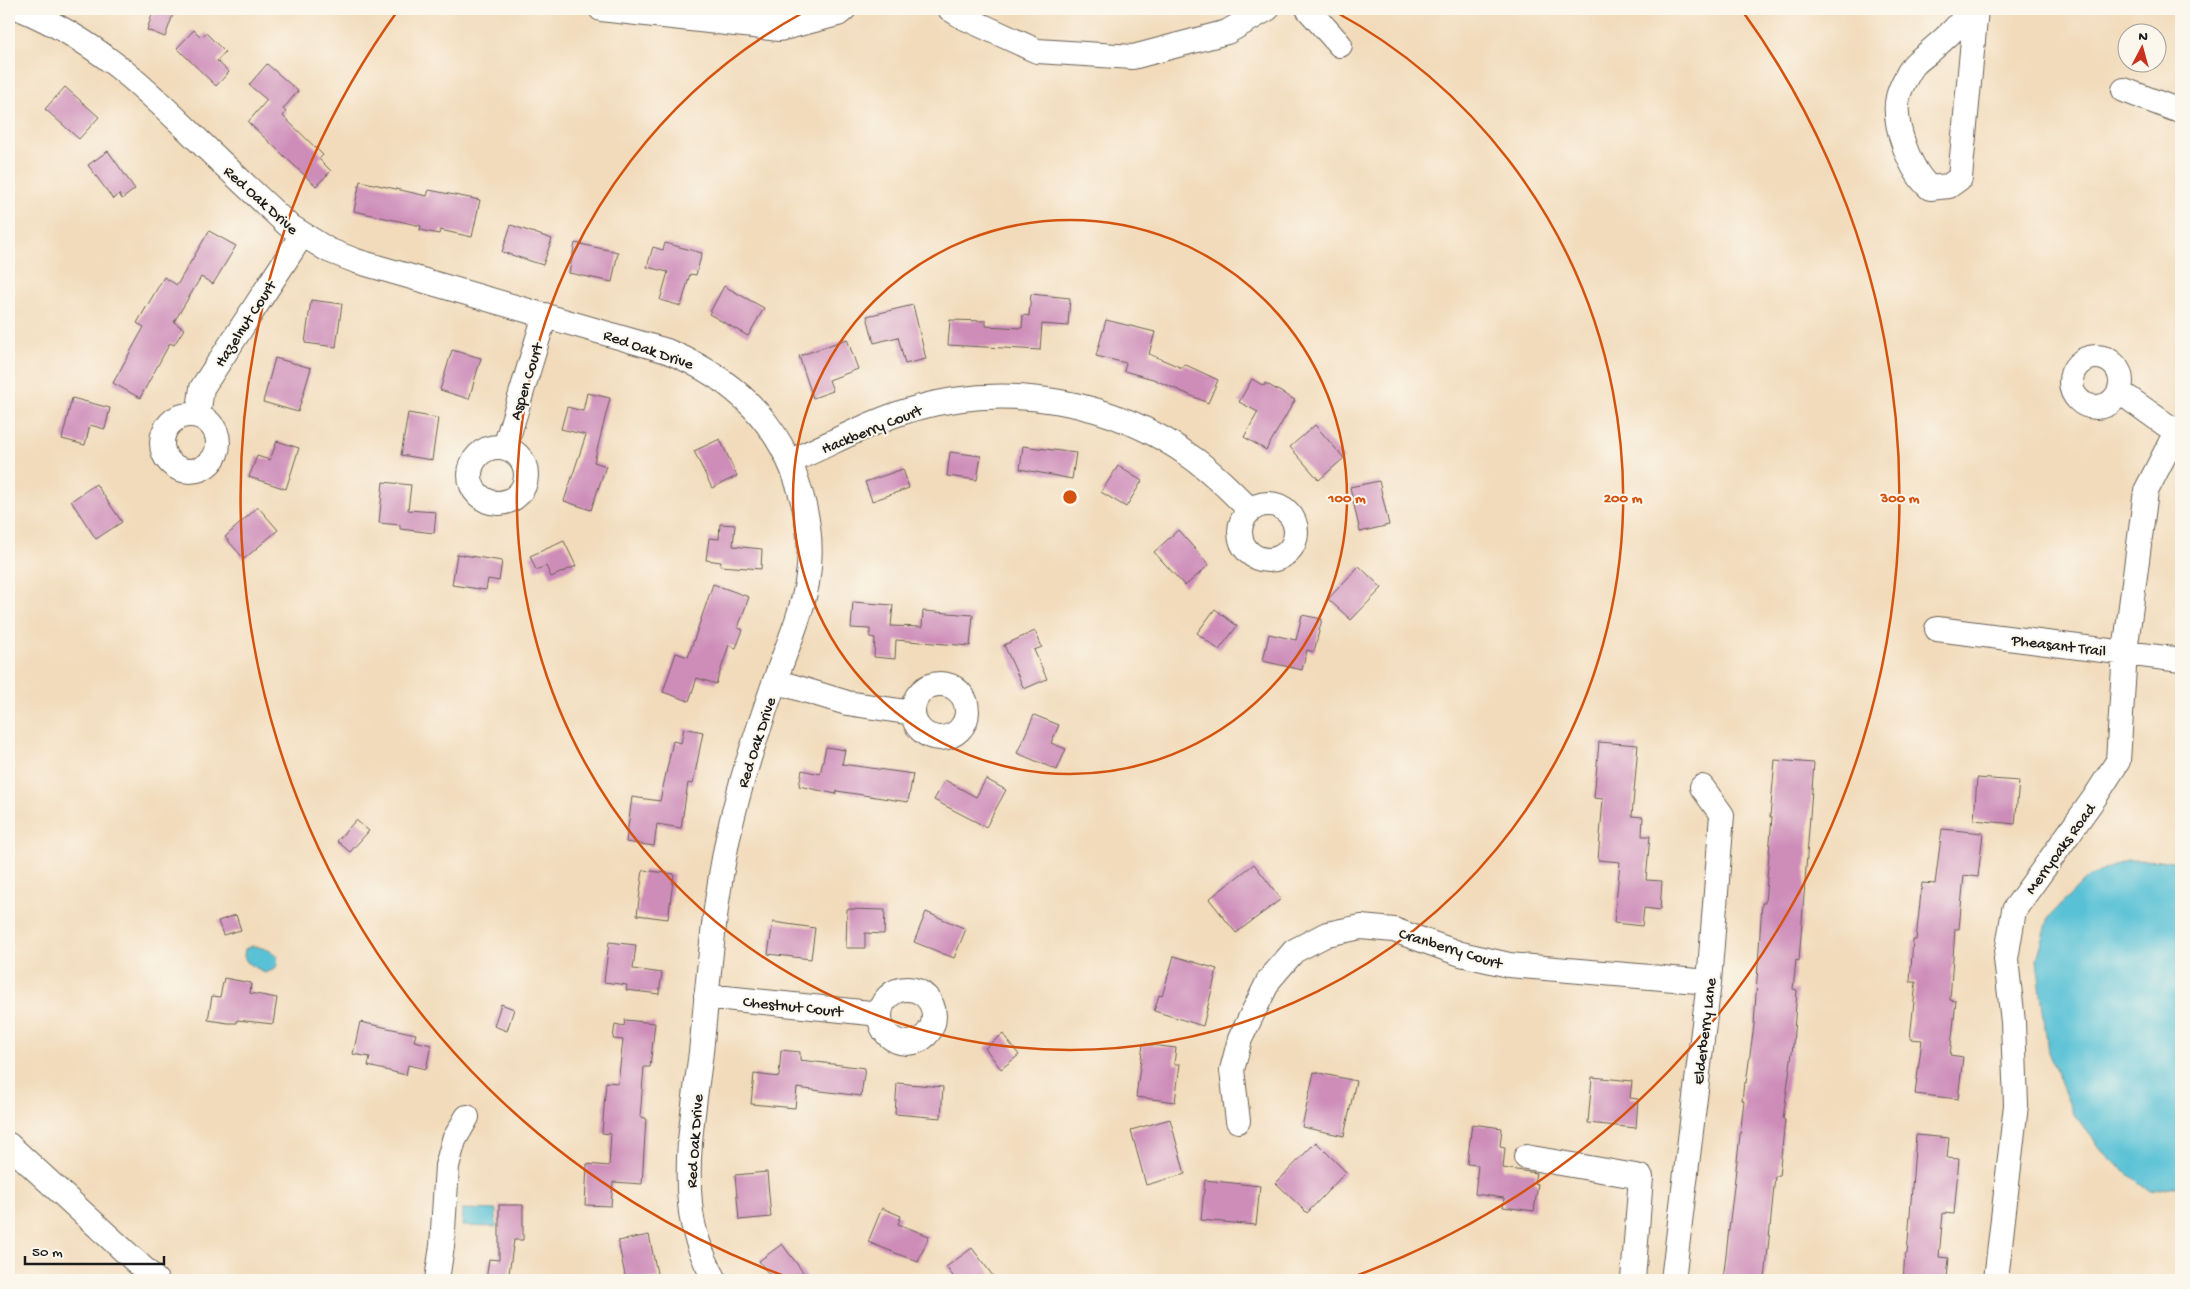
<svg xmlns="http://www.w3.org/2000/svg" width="2190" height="1289" font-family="'Gochi Hand',sans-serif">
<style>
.water{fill:#59c1d6;stroke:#3a6e79}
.building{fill:#ce8db9}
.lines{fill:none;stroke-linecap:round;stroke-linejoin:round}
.minor-casing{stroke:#675f54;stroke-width:26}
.minor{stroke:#fff;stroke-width:24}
.ring{fill:none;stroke:#d4530e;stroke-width:2.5}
.labels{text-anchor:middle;stroke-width:4;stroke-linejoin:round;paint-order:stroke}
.street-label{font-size:16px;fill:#1c1c1c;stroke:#fbf7ec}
.centre{fill:#d4530e;stroke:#fbf7ec;stroke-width:2.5}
.ring-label{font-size:15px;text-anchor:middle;font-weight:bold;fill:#d4530e;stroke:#fbf7ec;stroke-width:4;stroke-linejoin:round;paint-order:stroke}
</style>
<rect width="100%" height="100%" fill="#fbf7ec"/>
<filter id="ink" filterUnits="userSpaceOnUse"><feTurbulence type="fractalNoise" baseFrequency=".02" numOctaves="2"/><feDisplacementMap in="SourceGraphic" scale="10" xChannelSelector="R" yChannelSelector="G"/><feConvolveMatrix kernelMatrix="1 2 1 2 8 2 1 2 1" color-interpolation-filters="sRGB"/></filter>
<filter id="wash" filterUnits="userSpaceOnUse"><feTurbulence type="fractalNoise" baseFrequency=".0096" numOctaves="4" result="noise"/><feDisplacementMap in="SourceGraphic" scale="20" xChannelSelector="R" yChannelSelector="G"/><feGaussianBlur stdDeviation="1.12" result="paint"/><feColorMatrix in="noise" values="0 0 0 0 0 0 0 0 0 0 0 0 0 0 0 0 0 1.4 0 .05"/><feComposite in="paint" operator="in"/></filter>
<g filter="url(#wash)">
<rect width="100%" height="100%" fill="#f2dbbb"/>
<path class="water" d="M2126,860L2181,861V1186L2151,1192L2109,1159L2073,1113L2048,1052L2037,959L2049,917L2087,878Z
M252,946C264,948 285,952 275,969L265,973L247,962L244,956L245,949Z
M463,1209L496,1210V1227L462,1226Z"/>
<g id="blocks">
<path class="building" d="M154,9H175L165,37L147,30Z
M194,30L201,37L206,33L225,52L217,61L229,72L216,86L177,48Z
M267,64L298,91L283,109L286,112L283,116L323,155L319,159L331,171L316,186L248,122L267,100L249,85Z
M65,87L99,117L79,139L45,109Z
M108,151L135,189L122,199L119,194L113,199L88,165Z
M360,181L427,196L429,190L480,200L472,237L440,230L439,234L420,230L421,226L354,211Z
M511,225L552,239L543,265L502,252Z
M209,231L236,246L213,284L201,277L174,322L184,329L174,345L170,343L140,398L113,383L144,327L137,323L164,277L177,285Z
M575,243L618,252L612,282L569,273Z
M665,243L702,253L696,275L690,274L681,306L660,300L668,272L647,267L653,247L663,250Z
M724,286L764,308L748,336L709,314Z
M1031,294L1070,298L1068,326L1042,324L1040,350L948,345L950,320L986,321V326L1022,328L1023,315L1029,316Z
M311,300L342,304L336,347L305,343Z
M913,305L926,359L905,364L898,337L874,343L867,316Z
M1106,320L1155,332L1149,354L1182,368L1184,364L1218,380L1208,403L1153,379L1124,371L1126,363L1096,356Z
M847,339L858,369L829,380L833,391L813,398L799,356Z
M452,350L481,358L469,399L440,390Z
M275,358L311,368L298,412L263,402Z
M1252,379L1264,386L1265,383L1295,400L1266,450L1244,437L1258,412L1239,402Z
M587,393L610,398L594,462L606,466L591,510L564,501L586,435L561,429L567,407L583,411Z
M72,398L110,408L105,429L90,425L85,445L62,439Z
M408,413L438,418L432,460L401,455Z
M1315,425L1344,458L1319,480L1290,447Z
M720,439L737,476L712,488L694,451Z
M277,441L299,448L286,489L249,477L257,456L270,460Z
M1023,446L1076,453L1072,479L1020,469Z
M950,452L981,456L977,480L947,476Z
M1118,466L1142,481L1126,507L1101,492Z
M903,469L909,488L872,501L865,482Z
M1379,481L1389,525L1360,532L1350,487Z
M383,482L411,485L408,510L436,512L434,533L400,529V525L379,523Z
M96,484L122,522L96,539L71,501Z
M258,507L278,530L244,559L225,537Z
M720,524L735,525L733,546L762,549L761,569L720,566L721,562L706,560L709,538L719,539Z
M1178,530L1209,565L1185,586L1154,552Z
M564,541L576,566L551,577L546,566L536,570L530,556Z
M457,554L502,561L499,581L488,579L486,590L452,585Z
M1359,566L1382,588L1351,620L1328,599Z
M713,584L749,597L738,628L743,630L736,648L729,645L716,684L697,678L689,701L663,692L676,653L688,657Z
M853,602L893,605L891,626L922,627L923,611L973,615L970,646L896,640L895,659L874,657L875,638L870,637V629L851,628Z
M1215,609L1237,626L1219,650L1197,633Z
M1302,615L1322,619L1314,652L1307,650L1302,670L1263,661L1269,634L1296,640Z
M1035,631L1042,647L1034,650L1047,679L1024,689L1004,645Z
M1034,715L1059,725L1051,743L1066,749L1057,770L1017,753Z
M684,728L703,732L693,784L688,783L681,828L657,824L654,846L626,842L632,797L660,801L673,741L681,743Z
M1599,742L1638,745L1632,816L1643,817L1642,836H1650L1646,880L1662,881L1660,910L1644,908L1642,926L1614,923L1620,862L1598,860L1603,799L1594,798Z
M826,747L845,750L842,764L913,774L908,802L837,791L836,794L799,786L802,770L820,774Z
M1775,760L1814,763L1799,961L1796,960L1793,989L1797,990L1793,1045L1783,1119L1785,1120L1779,1176H1775L1765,1280H1723L1744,1101L1742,1100L1744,1083H1746L1754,1025L1762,903H1765L1772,817H1770Z
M1977,778L2019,781L2015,824L1974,820Z
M986,779L1006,790L986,827L934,800L945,780L976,797Z
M356,820L369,831L350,852L337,841Z
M1942,829L1983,833L1978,877L1964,875L1959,929H1955L1950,1000L1956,1001L1950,1055L1963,1057L1958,1099L1915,1094L1922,1040L1910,1039L1916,982H1910L1913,940H1916L1922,883L1935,884Z
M1254,864L1281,899L1236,933L1209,899Z
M643,870L674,874L668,919L637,915Z
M847,909L885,910L884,934L865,933V948H846Z
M926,912L966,929L954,958L914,942Z
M236,915L241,930L223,935L218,921Z
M773,922L815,928L811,959L768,954Z
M609,942L636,945L633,969L662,973L659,994L626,990L627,985L604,982Z
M1174,956L1217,969L1203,1026L1154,1011L1159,995L1162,996Z
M224,978L251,983L250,993L277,998L273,1024L237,1020V1023H228L208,1020L212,996L220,997Z
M501,1004L514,1009L507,1031L494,1026Z
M625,1020L655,1023L650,1067H644L640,1117L646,1118L642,1184L613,1182L611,1206L585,1205L587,1164L609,1166L611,1134L602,1133L606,1082L618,1083L623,1040L613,1039L615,1024L624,1026Z
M360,1022L416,1034L414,1041L431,1045L426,1069L408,1065L406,1075L368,1066L370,1057L353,1054Z
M1003,1034L1019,1055L1001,1069L985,1048Z
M1143,1044L1176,1048L1174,1064H1180L1175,1102L1136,1097Z
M781,1050L800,1052V1060L865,1068L861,1096L797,1088L795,1108L751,1104L754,1074L779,1077Z
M1314,1072L1356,1081L1344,1136L1302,1127Z
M1592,1077L1632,1081L1630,1098L1638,1099L1636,1128L1588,1123Z
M897,1083L943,1087L941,1118L895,1114Z
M1170,1119L1185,1174L1146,1185L1131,1130Z
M1472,1124L1502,1128L1500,1147L1505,1148L1503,1168L1536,1173L1534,1183L1538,1184L1534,1211L1503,1207L1504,1198L1475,1194L1478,1165L1467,1164Z
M1916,1135L1949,1138L1947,1158L1959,1159L1954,1214L1943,1213L1939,1257L1949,1258L1947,1278L1936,1277V1280H1903L1905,1254H1907Z
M1316,1142L1346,1172L1307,1213L1276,1183Z
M767,1172L771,1217L739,1220L735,1175Z
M1205,1180L1260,1186L1256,1225L1201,1220Z
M499,1205H523V1240H514L508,1280H486L489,1259L499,1260Z
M882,1208L901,1216L898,1224L929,1236L918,1262L868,1242Z
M649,1235L658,1278L626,1280L618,1241Z
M782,1244L809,1280H773L759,1261Z
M972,1248L996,1280H956L946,1267Z"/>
</g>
</g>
<g filter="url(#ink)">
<use href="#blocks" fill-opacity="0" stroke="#675f54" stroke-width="1"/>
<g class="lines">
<defs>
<path id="minor" d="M21,9C95,40 141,84 197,139C227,168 258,197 288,225L328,250L356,261L667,351C736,379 783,425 802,498C810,526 812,554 807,583C801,615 788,645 777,675C763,715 749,755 738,796C715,879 710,966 701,1052C695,1101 685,1153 690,1203C692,1230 702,1257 715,1280
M601,9L780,29L838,14L844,9
M950,9L963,17L1037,51L1133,57L1227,32L1267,9
M1308,9L1340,45
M1970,9C1960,26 1943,40 1928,53C1923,57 1917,61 1913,66C1908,73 1900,88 1898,97C1892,123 1910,171 1930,188L1949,186L1960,178L1976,9
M2124,90L2174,109H2181
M2071 382a25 25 0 1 1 50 0a25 25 0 1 1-50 0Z
M2120,392L2176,432
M162 443a28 28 0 1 1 56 0a28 28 0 1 1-56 0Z
M198,416L202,388L302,235
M505,447L545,315
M470 475a28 28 0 1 1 56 0a28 28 0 1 1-56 0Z
M791,461C831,444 871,421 913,409C1008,382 1114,400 1194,459C1215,474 1232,492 1250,510
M1240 532a28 28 0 1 1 56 0a28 28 0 1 1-56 0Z
M1937,629L2181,660
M775,681L847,703L913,713
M913 711a27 27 0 1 1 54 0a27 27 0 1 1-54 0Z
M880 1016a27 27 0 1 1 54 0a27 27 0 1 1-54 0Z
M706,996L880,1014
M1238,1121L1232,1070L1240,1039L1269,980L1294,951L1327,934L1361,927L1394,930L1461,954L1509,965L1709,982
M9,1145L156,1280
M1526,1157L1641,1177L1633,1280
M437,1280L442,1246L447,1166L454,1140L467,1117
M1673,1280L1709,982L1722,815L1702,787
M1996,1280L2016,1105L2013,1022L2006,959L2014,910L2095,797L2118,761L2125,652L2146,491L2176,432L2181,427"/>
</defs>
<use href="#minor" class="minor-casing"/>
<use href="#minor" class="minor"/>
</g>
</g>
<g class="ring">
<circle cx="1070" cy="497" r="277"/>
<path d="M1334 11A553 553 0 1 1 806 11"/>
<path d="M793 1279A830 830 0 0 1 399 9M1741 9A830 830 0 0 1 1347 1279"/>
</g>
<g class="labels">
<g class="street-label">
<text transform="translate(262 199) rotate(42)" y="6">Red Oak Drive</text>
<text transform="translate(244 323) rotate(-57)" y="6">Hazelnut Court</text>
<text transform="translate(649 348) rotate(19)" y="6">Red Oak Drive</text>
<text transform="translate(525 381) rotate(-73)" y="6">Aspen Court</text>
<text transform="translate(871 428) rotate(-22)" y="6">Hackberry Court</text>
<text transform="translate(2059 644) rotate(7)" y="6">Pheasant Trail</text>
<text transform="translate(755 742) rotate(-72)" y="6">Red Oak Drive</text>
<text transform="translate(2059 848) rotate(-54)" y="6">Merryoaks Road</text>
<text transform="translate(1451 947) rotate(17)" y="6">Cranberry Court</text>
<text transform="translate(793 1005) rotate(6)" y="6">Chestnut Court</text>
<text transform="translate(1703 1031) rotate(-83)" y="6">Elderberry Lane</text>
<text transform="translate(693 1141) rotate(-86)" y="6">Red Oak Drive</text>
</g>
</g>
<circle cx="1070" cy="497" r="8" class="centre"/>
<g class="ring-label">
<text x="1347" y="502">100 m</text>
<text x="1623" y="502">200 m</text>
<text x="1900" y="502">300 m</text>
</g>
<rect width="2190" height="1289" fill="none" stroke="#fbf7ec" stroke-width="30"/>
<g transform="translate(2142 48) rotate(6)"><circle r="24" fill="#fbf7ec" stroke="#a29f99"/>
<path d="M0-4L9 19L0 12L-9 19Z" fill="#c8321e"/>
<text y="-8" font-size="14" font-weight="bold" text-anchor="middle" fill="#1c1c1c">N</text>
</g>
<path d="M25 1256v8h139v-8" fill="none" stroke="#1c1c1c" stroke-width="2.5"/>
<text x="32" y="1256" font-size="15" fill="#1c1c1c" stroke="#fbf7ec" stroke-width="4" paint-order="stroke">50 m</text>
</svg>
